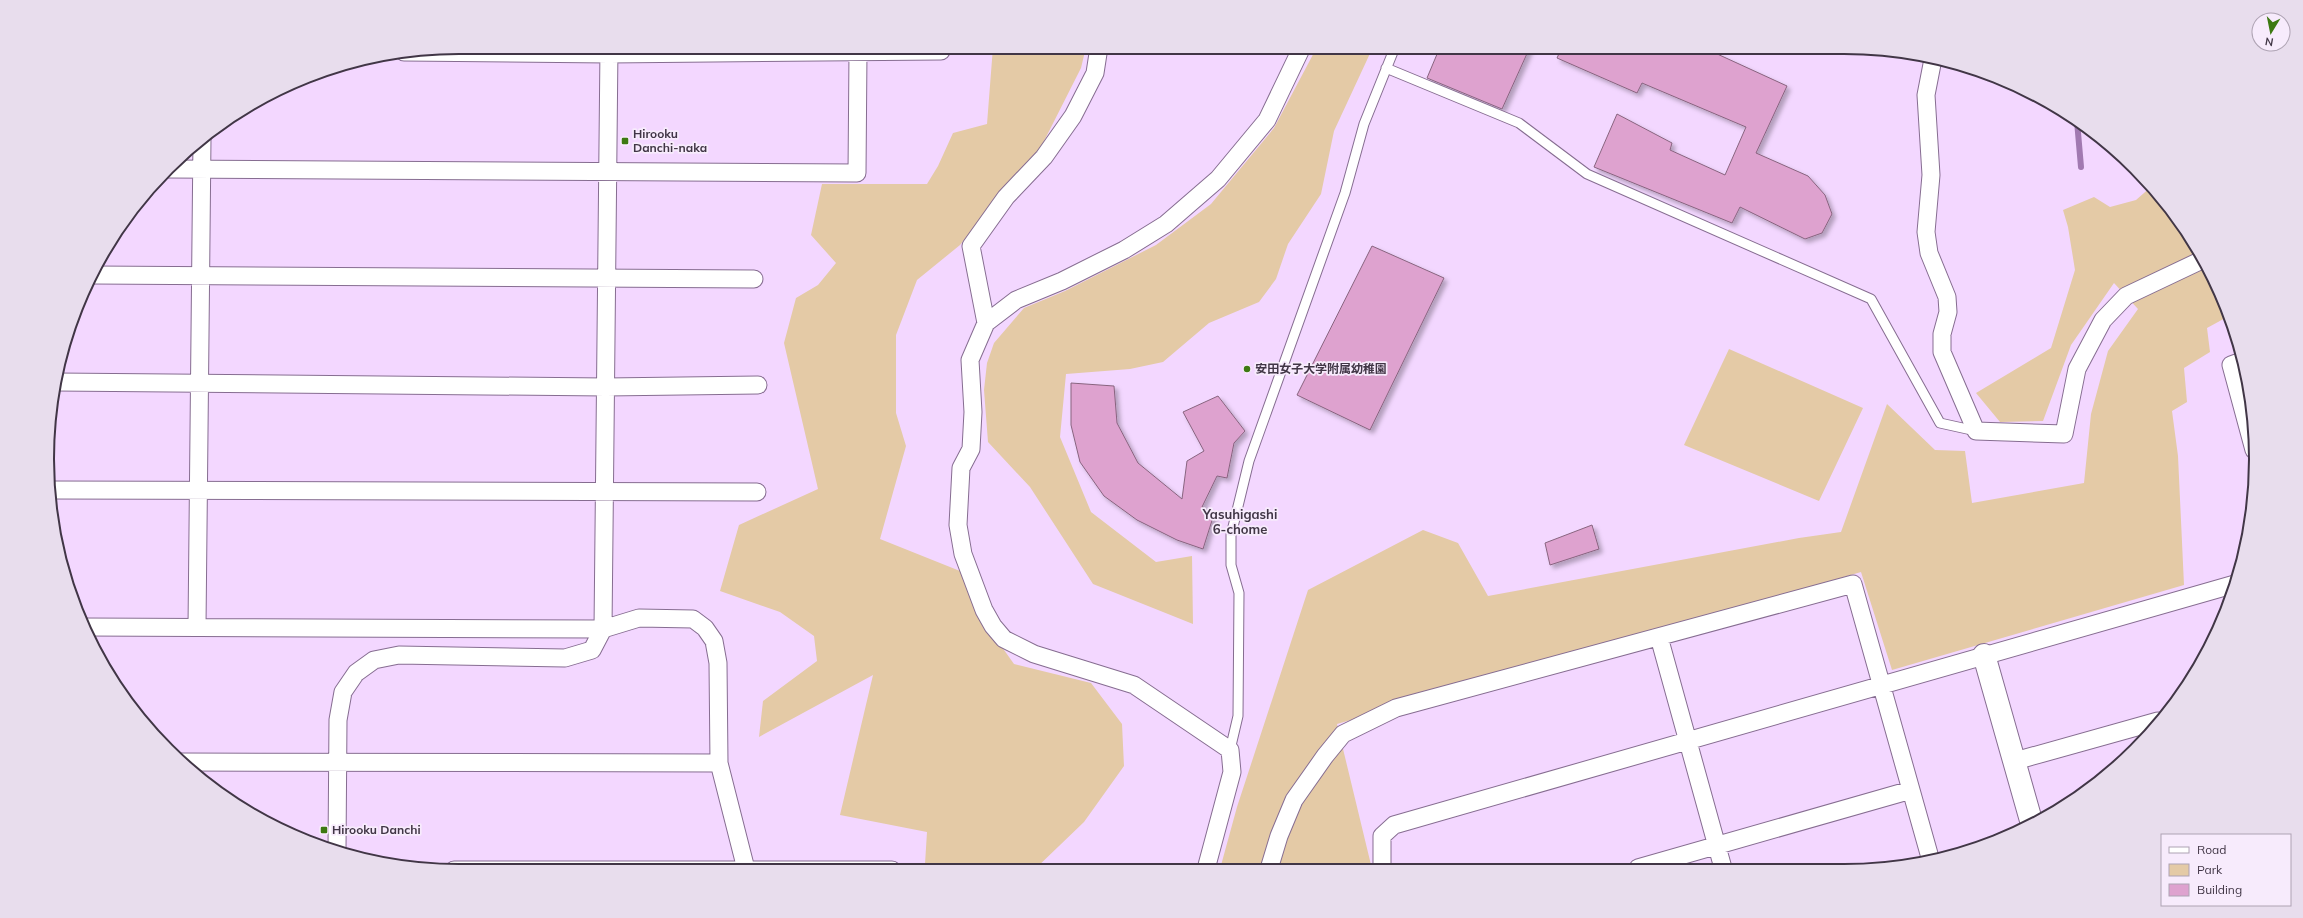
<svg xmlns="http://www.w3.org/2000/svg" width="2303" height="918" font-family="Mulish,'Noto Sans JP',sans-serif">
<style>
.green{fill:#e4caa6}
.lines{fill:none;stroke-linecap:round;stroke-linejoin:round}
.stream{stroke:#a179b1;stroke-width:6}
.building{fill:#dea2cf;stroke:#88647f;filter:url(#shadow)}
.lane-casing{stroke:#866d91;stroke-width:11}
.street-casing{stroke:#866d91;stroke-width:19}
.secondary-casing{stroke:#866d91;stroke-width:24}
.lane{stroke:#fff;stroke-width:9}
.street{stroke:#fff;stroke-width:17}
.secondary{stroke:#fff;stroke-width:22}
.poi-dot{fill:#3d7912;stroke:#f7ebfc;stroke-width:1.5}
.labels{text-anchor:middle;stroke-width:3.5;stroke-linejoin:round;paint-order:stroke}
.poi-label{font-size:12px;font-weight:bold;fill:#413646;stroke:#f7ebfc;text-anchor:start}
.neighbourhood-label{font-size:13px;font-weight:bold;fill:#413646;stroke:#f7ebfc}
.rim{fill:none;stroke:#413646;stroke-width:2}
</style>
<defs>
<filter id="shadow"><feDropShadow dx="3.5" dy="3.5" stdDeviation="2" flood-color="#0004"/></filter>
</defs>
<rect width="100%" height="100%" fill="#f3d7ff"/>
<path class="green" d="M993,47H1086L1081,68L1039,151L995,201L960,245L917,280L896,335V413L906,446L880,539L960,571L982,619L1014,664L1091,683L1122,724L1124,766L1084,822L1034,870H923L925,864L927,832L840,815L873,675L759,737L763,701L817,661L814,636L780,612L720,591L739,525L818,489L784,343L796,298L818,285L836,263L811,235L822,184H927L938,166L953,133L987,124Z
M1317,47H1373L1334,131L1321,194L1288,244L1276,279L1259,302L1209,323L1163,362L1130,369L1066,374L1060,437L1091,512L1156,562L1192,556L1193,624L1093,584L1030,487L988,442L984,390L987,363L994,343L1024,308L1065,291L1156,245L1211,204L1274,128Z
M2152,186L2201,253L2229,316L2207,328L2210,352L2184,368L2187,402L2172,411L2178,456L2184,585L1892,670L1861,572L1337,724L1372,869H1220L1237,807L1308,590L1423,530L1458,543L1488,596L1799,538L1841,532L1887,404L1935,450L1965,451L1972,503L2084,483L2091,414L2108,351L2138,309L2114,283L2071,345L2043,421L2000,422L1976,393L2051,348L2075,270L2068,227L2063,210L2094,197L2110,207L2136,200Z
M1729,349L1863,408L1819,501L1684,445Z"/>
<g class="lines">
<path class="stream" d="M2077,121L2081,167"/>
</g>
<path class="building" d="M1440,47H1530L1502,109L1427,78Z
M1562,47H1702L1787,86L1756,153L1808,176L1825,195L1832,214L1822,233L1805,239L1740,207L1732,223L1594,167L1617,114L1672,143L1670,150L1725,175L1746,127L1642,83L1637,93L1557,58Z
M1372,246L1444,278L1370,430L1297,395Z
M1071,383L1114,386L1117,423L1138,463L1182,499L1187,461L1204,451L1183,412L1218,396L1245,431L1234,443L1227,478L1217,476L1202,507L1214,514L1203,549L1177,540L1137,520L1104,496L1080,462L1071,425Z
M1592,525L1599,549L1550,565L1545,543Z"/>
<g class="lines">
<defs>
<path id="lane" d="M1386,68L1519,123L1587,174L1871,299L1940,423L1976,431
M1230,750L1238,716L1239,593L1231,565V535L1249,461L1345,193L1364,124L1395,47"/>
<path id="street" d="M404,52L609,54L941,51V47
M1933,59L1926,95L1931,175L1926,232L1929,253L1947,297L1948,312L1942,334V352L1976,431L2064,434L2077,369L2103,320L2126,296L2204,259
M168,169L857,173L858,52
M92,275L754,279
M986,323L971,246L1006,197L1044,157L1073,116L1095,73L1099,47
M2242,361L2231,365L2254,450
M56,382L606,387L758,385
M50,490L757,492
M84,627L603,629L639,618L693,619L705,628L714,641L718,663L719,763L746,869
M197,627L202,139
M1659,637L1723,868
M2015,761L2158,721
M181,762L719,763
M337,851L338,720L343,692L356,673L374,660L399,655L565,658L592,650L603,629L609,47
M1638,868L1911,790
M1206,869L1232,772L1230,750L1134,685L1034,654L1004,639L993,626L984,610L963,554L958,525L961,468L971,449L973,412L970,360L986,323L1016,300L1062,281L1124,250L1166,224L1218,179L1267,120L1302,47
M1269,869L1279,836L1294,800L1325,756L1343,734L1396,708L1853,584L1931,861
M1382,869V836L1394,825L2235,584
M454,870H892"/>
<path id="secondary" d="M1984,655L2032,824"/>
</defs>
<use href="#lane" class="lane-casing"/>
<use href="#street" class="street-casing"/>
<use href="#secondary" class="secondary-casing"/>
<use href="#lane" class="lane"/>
<use href="#street" class="street"/>
<use href="#secondary" class="secondary"/>
</g>
<g class="poi-dot">
<rect x="621" y="137" width="8" height="8" rx="2"/>
<circle cx="1247" cy="369" r="4"/>
<rect x="320" y="826" width="8" height="8" rx="2"/>
</g>
<g class="labels">
<g class="poi-label">
<text x="633" y="138">Hirooku<tspan x="633" dy="14">Danchi-naka</tspan></text>
<text x="1255" y="373">安田女子大学附属幼稚園</text>
<text x="332" y="834">Hirooku Danchi</text>
</g>
<g class="neighbourhood-label">
<text x="1240" y="519">Yasuhigashi<tspan x="1240" dy="15">6-chome</tspan></text>
</g>
</g>
<path d="M0 0H2303V918H0ZM459 54H1844A405 405 0 0 1 2249 459V459A405 405 0 0 1 1844 864H459A405 405 0 0 1 54 459V459A405 405 0 0 1 459 54Z" fill="#e8dded" fill-rule="evenodd"/>
<path class="rim" d="M459 54H1844A405 405 0 0 1 2249 459V459A405 405 0 0 1 1844 864H459A405 405 0 0 1 54 459V459A405 405 0 0 1 459 54Z"/>
<rect x="2161" y="834" width="130" height="72" fill="#f7ebfc" stroke="#aea3b3"/>
<rect x="2169" y="847" width="20" height="6" fill="#ffffff" stroke="#aea3b3"/>
<text x="2197" y="854" font-size="12" fill="#413646">Road</text>
<rect x="2169" y="864" width="20" height="12" fill="#e4caa6" stroke="#aea3b3"/>
<text x="2197" y="874" font-size="12" fill="#413646">Park</text>
<rect x="2169" y="884" width="20" height="12" fill="#dea2cf" stroke="#aea3b3"/>
<text x="2197" y="894" font-size="12" fill="#413646">Building</text>
<g transform="translate(2271 32) rotate(190)"><circle r="19" fill="#f7ebfc" stroke="#aea3b3"/>
<path d="M0-3L7 15L0 10L-7 15Z" fill="#3d7912"/>
<text y="-6" font-size="11" font-weight="bold" text-anchor="middle" fill="#413646">N</text>
</g>
</svg>
